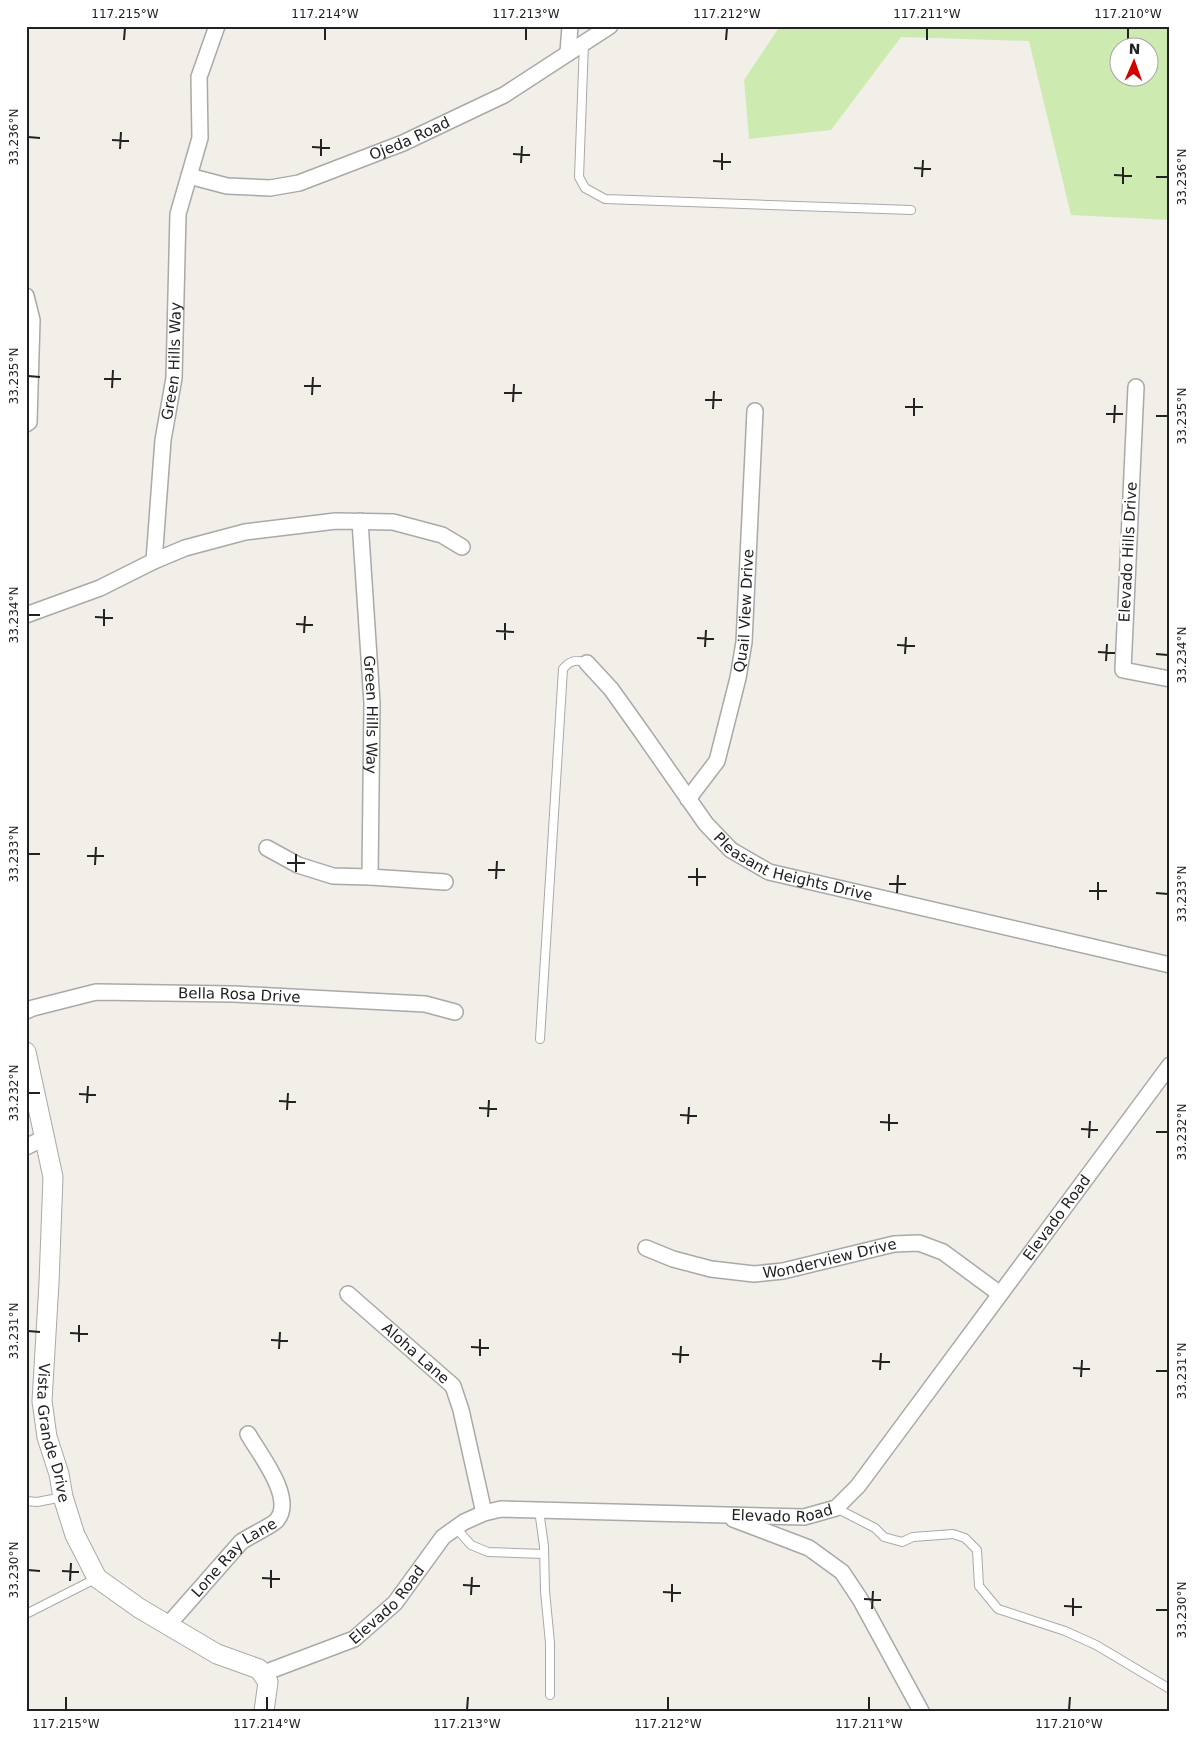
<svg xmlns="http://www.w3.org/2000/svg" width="1196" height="1737" font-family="'DejaVu Sans',sans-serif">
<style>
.grass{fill:#cdebb0;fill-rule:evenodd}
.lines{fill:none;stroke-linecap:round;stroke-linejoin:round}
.service-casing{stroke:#a9a9a9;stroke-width:10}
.minor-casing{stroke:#a9a9a9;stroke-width:18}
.tertiary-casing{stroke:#a9a9a9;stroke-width:21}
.service{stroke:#fff;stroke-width:8}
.minor{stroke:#fff;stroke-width:15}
.tertiary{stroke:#fff;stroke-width:19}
.ticks{fill:none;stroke:#222;stroke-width:2}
.labels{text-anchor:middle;stroke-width:4.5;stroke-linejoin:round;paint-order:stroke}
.street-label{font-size:15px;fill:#222;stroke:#fff}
.neatline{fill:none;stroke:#222;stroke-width:2}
.ticks-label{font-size:12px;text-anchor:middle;fill:#222}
</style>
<rect width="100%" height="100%" fill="#f2efe9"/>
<path class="grass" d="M780,26H1170V220L1071,215L1029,41L901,37L831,130L749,139L744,80ZM1118,48H1148V78H1118Z"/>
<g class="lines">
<defs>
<path id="service" d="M584,43L579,177L585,188L605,199L911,210
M540,1039L563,669C570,660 577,659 587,663
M26,1501L37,1502L63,1497
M836,1508L875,1528L884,1537L902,1542L913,1537L953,1534L965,1538L977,1550L979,1586L998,1609L1065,1631L1096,1645L1170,1689
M539,1510L544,1546L545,1591L550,1643V1695
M456,1528L471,1545L488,1552L544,1554
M26,1614L97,1578"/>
<g id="minor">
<path d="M568,53L570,26"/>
<path id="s1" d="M189,176L227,186L270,188L299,183L403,143L504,95L610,26"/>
<path d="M26,296L32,320L29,422L26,424"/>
<path d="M1136,387L1123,670L1170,679"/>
<path id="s2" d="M360,521L372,703L370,877L445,882"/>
<path id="s3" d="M154,561L163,440L174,378L178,214L200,138L199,77L217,26"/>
<path d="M26,615L100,588L154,561L185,548L245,532L336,521L393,522L442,535L462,547"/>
<path id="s4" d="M587,663L611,689L641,731L706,824L731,850L769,872L1170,965"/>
<path id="s5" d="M688,799L717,761L738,678L744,642L755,411"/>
<path d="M267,848L298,865L333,876L370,877"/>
<path id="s6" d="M26,1011L33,1008L96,992L234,994L425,1004L455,1012"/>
<path d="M26,1147L44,1138"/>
<path id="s7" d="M646,1248L673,1259L711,1269L754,1274L783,1271L894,1244L919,1243L943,1252L1000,1294"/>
<path id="s8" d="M348,1294L453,1386L461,1410L484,1513"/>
<path d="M733,1519L809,1548L842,1572L860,1599L921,1711"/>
<path id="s9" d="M168,1625L241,1542C249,1536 272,1526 277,1520C295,1498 260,1455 248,1434"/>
<path id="s10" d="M264,1673L354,1639L395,1603L443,1537L464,1522L484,1513L501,1509L804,1517L836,1508L858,1486L1170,1065"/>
</g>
<g id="tertiary">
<path id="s11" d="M26,1052L53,1177L49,1283L42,1401L47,1437L59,1474L63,1497L75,1535L97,1578L139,1608L217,1654L259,1669L268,1682L264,1711"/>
</g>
</defs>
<use href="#service" class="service-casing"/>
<use href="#minor" class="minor-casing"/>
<use href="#tertiary" class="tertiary-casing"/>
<use href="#service" class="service"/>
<use href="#minor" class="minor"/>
<use href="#tertiary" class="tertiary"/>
</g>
<path class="ticks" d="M124,40L125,28M325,40V28M526,40V28M726,40L727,28M927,40V28M1128,40V28M28,137L40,138M112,140L129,141M312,147L330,148M120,149L121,132M513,154L530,155M321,156V139M713,161L731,162M521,163L522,146M914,168L931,169M722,170V153M1114,175L1132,176M922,177L923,160M1156,177H1168M1123,184V167M28,376L40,377M104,379H121M304,386H321M112,388L113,370M504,393H522M312,395L313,377M705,400H722M513,402L514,384M905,407H923M713,409L714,391M1106,414H1123M914,416V398M1156,416H1168M1114,423L1115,405M28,615H40M95,617L113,618M296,624L313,625M104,626V609M496,631L514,632M304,633L305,616M697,638L714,639M505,640V623M897,645L915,646M705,647L706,630M1098,652L1115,653M905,654L906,637M1156,654L1168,655M1106,661L1107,644M28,854H40M87,856H104M287,863H305M95,865L96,847M488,870H505M296,872V854M688,877H706M496,879L497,861M889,884H906M697,886V868M1089,891H1107M897,893L898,875M1156,893L1168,894M1098,900V882M28,1093H40M79,1094L96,1095M279,1101L296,1102M87,1103L88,1086M479,1108L497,1109M287,1110L288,1093M680,1115L697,1116M488,1117L489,1100M880,1122L898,1123M688,1124L689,1107M1081,1129L1098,1130M889,1131V1114M1156,1132H1168M1089,1138L1090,1121M28,1331L40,1332M70,1333L88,1334M271,1340L288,1341M79,1342V1325M471,1347L489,1348M279,1349L280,1332M672,1354L689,1355M480,1356V1339M872,1361L890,1362M680,1363L681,1346M1073,1368L1090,1369M880,1370L881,1353M1156,1371H1168M1081,1377L1082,1360M28,1570L40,1571M62,1571L79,1572M262,1578L280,1579M70,1581L71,1563M463,1585L480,1586M271,1588V1570M663,1592L681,1593M471,1595L472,1577M864,1599L881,1600M672,1602V1584M1064,1606L1082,1607M872,1609L873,1591M1156,1610H1168M1073,1616V1598M66,1710V1697M267,1710V1697M467,1710L468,1697M668,1710V1697M869,1710V1697M1069,1710L1070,1697"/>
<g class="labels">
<g class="street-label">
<text dy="5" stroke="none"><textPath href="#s1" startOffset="231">Ojeda Road</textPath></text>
<text dy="5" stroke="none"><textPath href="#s3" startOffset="201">Green Hills Way</textPath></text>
<text transform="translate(1128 552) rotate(-87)" y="5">Elevado Hills Drive</text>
<text dy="5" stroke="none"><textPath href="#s5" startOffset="201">Quail View Drive</textPath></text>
<text dy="5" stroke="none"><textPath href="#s2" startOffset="194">Green Hills Way</textPath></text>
<text dy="5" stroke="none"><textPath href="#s4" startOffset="301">Pleasant Heights Drive</textPath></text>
<text dy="5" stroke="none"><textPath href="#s6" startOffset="216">Bella Rosa Drive</textPath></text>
<text dy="5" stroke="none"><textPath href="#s10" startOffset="999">Elevado Road</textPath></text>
<text dy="5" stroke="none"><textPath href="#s7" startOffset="189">Wonderview Drive</textPath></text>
<text dy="5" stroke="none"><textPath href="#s8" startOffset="90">Aloha Lane</textPath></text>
<text dy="5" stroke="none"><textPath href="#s11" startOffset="385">Vista Grande Drive</textPath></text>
<text dy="5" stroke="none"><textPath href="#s10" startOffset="579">Elevado Road</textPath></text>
<text dy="5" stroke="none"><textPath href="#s9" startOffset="95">Lone Ray Lane</textPath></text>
<text dy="5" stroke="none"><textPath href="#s10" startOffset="144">Elevado Road</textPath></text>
</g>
</g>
<rect width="1196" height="1737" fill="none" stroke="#ffffff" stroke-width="55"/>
<g transform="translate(1134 62) rotate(2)"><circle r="24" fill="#ffffff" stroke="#a7a7a7"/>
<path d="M0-4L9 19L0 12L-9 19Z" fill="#d40000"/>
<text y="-8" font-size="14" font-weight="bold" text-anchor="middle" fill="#222222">N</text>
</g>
<rect x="28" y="28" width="1140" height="1682" class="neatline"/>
<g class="ticks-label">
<text x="125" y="18">117.215°W</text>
<text x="325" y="18">117.214°W</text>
<text x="526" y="18">117.213°W</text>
<text x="727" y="18">117.212°W</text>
<text x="927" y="18">117.211°W</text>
<text x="1128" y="18">117.210°W</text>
<text transform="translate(14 137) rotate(-90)" y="4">33.236°N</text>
<text transform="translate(1182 177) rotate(-90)" y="4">33.236°N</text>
<text transform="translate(14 376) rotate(-90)" y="4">33.235°N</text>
<text transform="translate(1182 416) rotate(-90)" y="4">33.235°N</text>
<text transform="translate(14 615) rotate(-90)" y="4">33.234°N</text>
<text transform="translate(1182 655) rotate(-90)" y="4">33.234°N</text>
<text transform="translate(14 854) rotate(-90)" y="4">33.233°N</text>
<text transform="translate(1182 894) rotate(-90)" y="4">33.233°N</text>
<text transform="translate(14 1093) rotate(-90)" y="4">33.232°N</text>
<text transform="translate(1182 1132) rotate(-90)" y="4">33.232°N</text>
<text transform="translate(14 1331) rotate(-90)" y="4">33.231°N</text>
<text transform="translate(1182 1371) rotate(-90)" y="4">33.231°N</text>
<text transform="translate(14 1570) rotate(-90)" y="4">33.230°N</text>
<text transform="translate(1182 1610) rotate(-90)" y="4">33.230°N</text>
<text x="66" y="1728">117.215°W</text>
<text x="267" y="1728">117.214°W</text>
<text x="467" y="1728">117.213°W</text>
<text x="668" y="1728">117.212°W</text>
<text x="869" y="1728">117.211°W</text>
<text x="1069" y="1728">117.210°W</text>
</g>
</svg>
